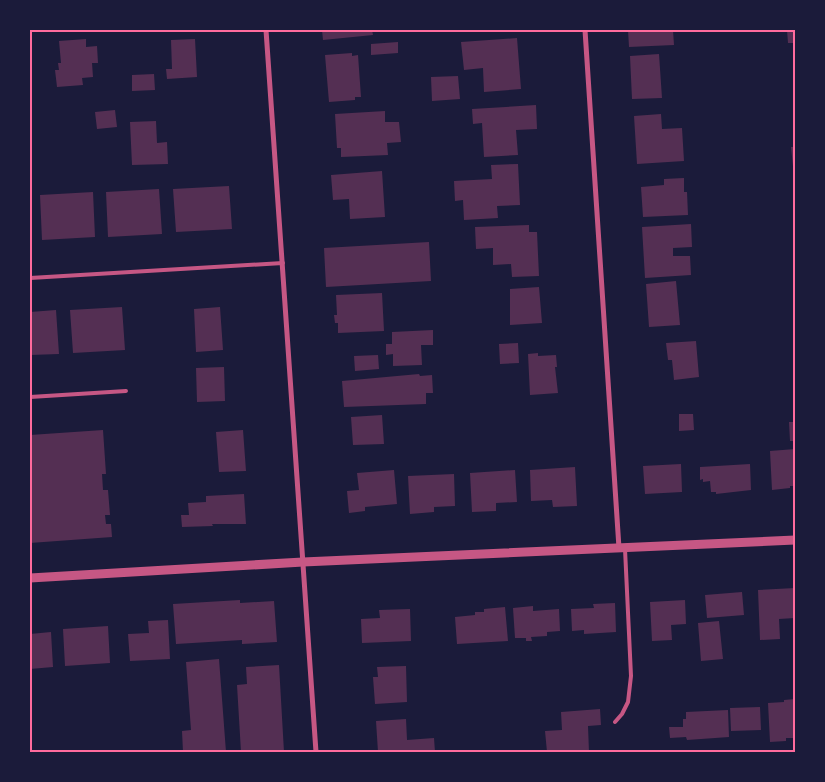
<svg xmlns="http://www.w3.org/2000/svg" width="825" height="782" font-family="Quicksand,sans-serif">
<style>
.building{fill:#542f53}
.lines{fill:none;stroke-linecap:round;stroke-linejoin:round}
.service{stroke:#c65784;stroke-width:4}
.minor{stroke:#c65784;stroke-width:5}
.tertiary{stroke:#c65784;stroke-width:9}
.neatline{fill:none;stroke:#ff6b9d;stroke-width:2}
</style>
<rect width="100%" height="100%" fill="#1b1b3a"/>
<path class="building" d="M322,30H372L373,35L323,40Z
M628,30H673L674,45L629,47Z
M787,30H795V43H788Z
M517,38L521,89L484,92L483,68L464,70L461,42Z
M86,39V47L97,46L98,63H92L93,77L82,78L83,85L57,87L55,70H59L58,63H61L59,41Z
M195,39L197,77L167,79L166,69H172L171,40Z
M398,42V53L371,55V44Z
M352,53V56L358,55L361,97H355V100L329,102L325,55Z
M659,54L662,98L632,99L630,56Z
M154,74L155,90L132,91V75Z
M458,76L460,99L432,101L431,77Z
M536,105L537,129L516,130L518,155L484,157L482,123L473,124L472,109Z
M115,110L117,127L97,129L95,112Z
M385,111V122H399L401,142L387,143L388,155L341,157V148H337L335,114Z
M661,114L662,129L682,128L684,161L637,164L634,116Z
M156,121L157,143L167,142L168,164L132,165L130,122Z
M791,147H795V176H794Z
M518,164L520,205L497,206L498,218L464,220L463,200L455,201L454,181L492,179L491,165Z
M382,171L385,217L350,219L349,199L333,200L331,175Z
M684,178V192H687L688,215L643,217L641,187L664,185V179Z
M229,186L232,229L176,232L173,189Z
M159,189L162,234L108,237L106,192Z
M93,192L95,237L42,240L40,195Z
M691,224L692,247L673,248V256H690L691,275L645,278L642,227Z
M529,225V232H537L539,276L512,277L511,264L493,265V248L476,249L475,227Z
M429,242L431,281L326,287L324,248Z
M676,281L680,325L649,327L646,284Z
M539,287L542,323L510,325V289Z
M382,293L384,331L338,333V323H335L334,315H337L336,295Z
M122,307L125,350L73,353L70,310Z
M220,307L223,350L196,352L194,309Z
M56,310L59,354L30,355V312Z
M433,330V345H421L422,365L393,366V354L386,355V344H392V332Z
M696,341L699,377L674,380L672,360H668L666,343Z
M518,343L519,363L500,364L499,344Z
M538,353V356L556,355L557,367H555L558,393L530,395L528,354Z
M378,355L379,369L355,371L354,356Z
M224,367L225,401L197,402L196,368Z
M419,374L420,376L432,375L433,393H426V404L344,407L342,381Z
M679,414H693L694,430L679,431Z
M382,415L384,444L353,445L351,417Z
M789,422H795V441H790Z
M103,430L106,474H102L103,490H108L110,515H105L106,524H111L112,537L30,543V435Z
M243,430L246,471L219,472L216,432Z
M795,449V486H790V488L772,490L770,451Z
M681,464L682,492L645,494L643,466Z
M750,464L751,490L716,494V492H711L710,481L703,482V479L700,480V467Z
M575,467L577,506L553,507L552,500L531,501L530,470Z
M394,470L397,504L365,507V511L349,513L347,491L359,490L357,473Z
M515,470L517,502L496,503V511L472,512L470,473Z
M454,474L455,506L434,507V512L410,514L408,476Z
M244,494L246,524H212L213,526L182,527L181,515H189L188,503L206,502V496Z
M795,588V618L779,619L780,639L760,640L758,590Z
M742,592L744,615L707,618L705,595Z
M240,600V603L274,601L277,642L242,644V640L176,644L173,604Z
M685,600L686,624L671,625L672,640L652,641L650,602Z
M615,603L616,632L584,634V630L572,631L571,609L594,608L593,604Z
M533,606V611L559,609L560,631L547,632V636L531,637L532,641H526V638H515L513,608Z
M505,607L508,641L457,644L455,617L475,615V612H484V609Z
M410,609L411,641L362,643L361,619L380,618L379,610Z
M168,620L170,659L130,661L128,634L149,633L148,621Z
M719,621L723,659L701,661L698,623Z
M108,626L110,663L65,666L63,629Z
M51,632L53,667L30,669V634Z
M219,659L226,752H183L182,731L191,730L186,662Z
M279,665L284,752H241L237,685L247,684L246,667Z
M406,666L407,702L375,704L373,677H378L377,667Z
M795,699V738H786V741L770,742L768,703L784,702V700Z
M760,707L761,730L731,731L730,708Z
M600,709L601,725L588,726L589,752H547L545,731L562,730L561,712Z
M728,710L729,737L687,740L686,737L670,738L669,727H683V719H686V712Z
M406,719L407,740L434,738L435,752H378L376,721Z"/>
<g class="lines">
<path class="service" d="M30,278L283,263
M30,397L126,391
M615,722L622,714L628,702L631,676L625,549"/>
<path class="minor" d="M266,30L316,752
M585,30L619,548"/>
<path class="tertiary" d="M30,578L303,562L795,540"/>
</g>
<rect width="825" height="782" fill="none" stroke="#1b1b3a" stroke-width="62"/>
<rect x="31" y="31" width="763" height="720" class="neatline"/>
</svg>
